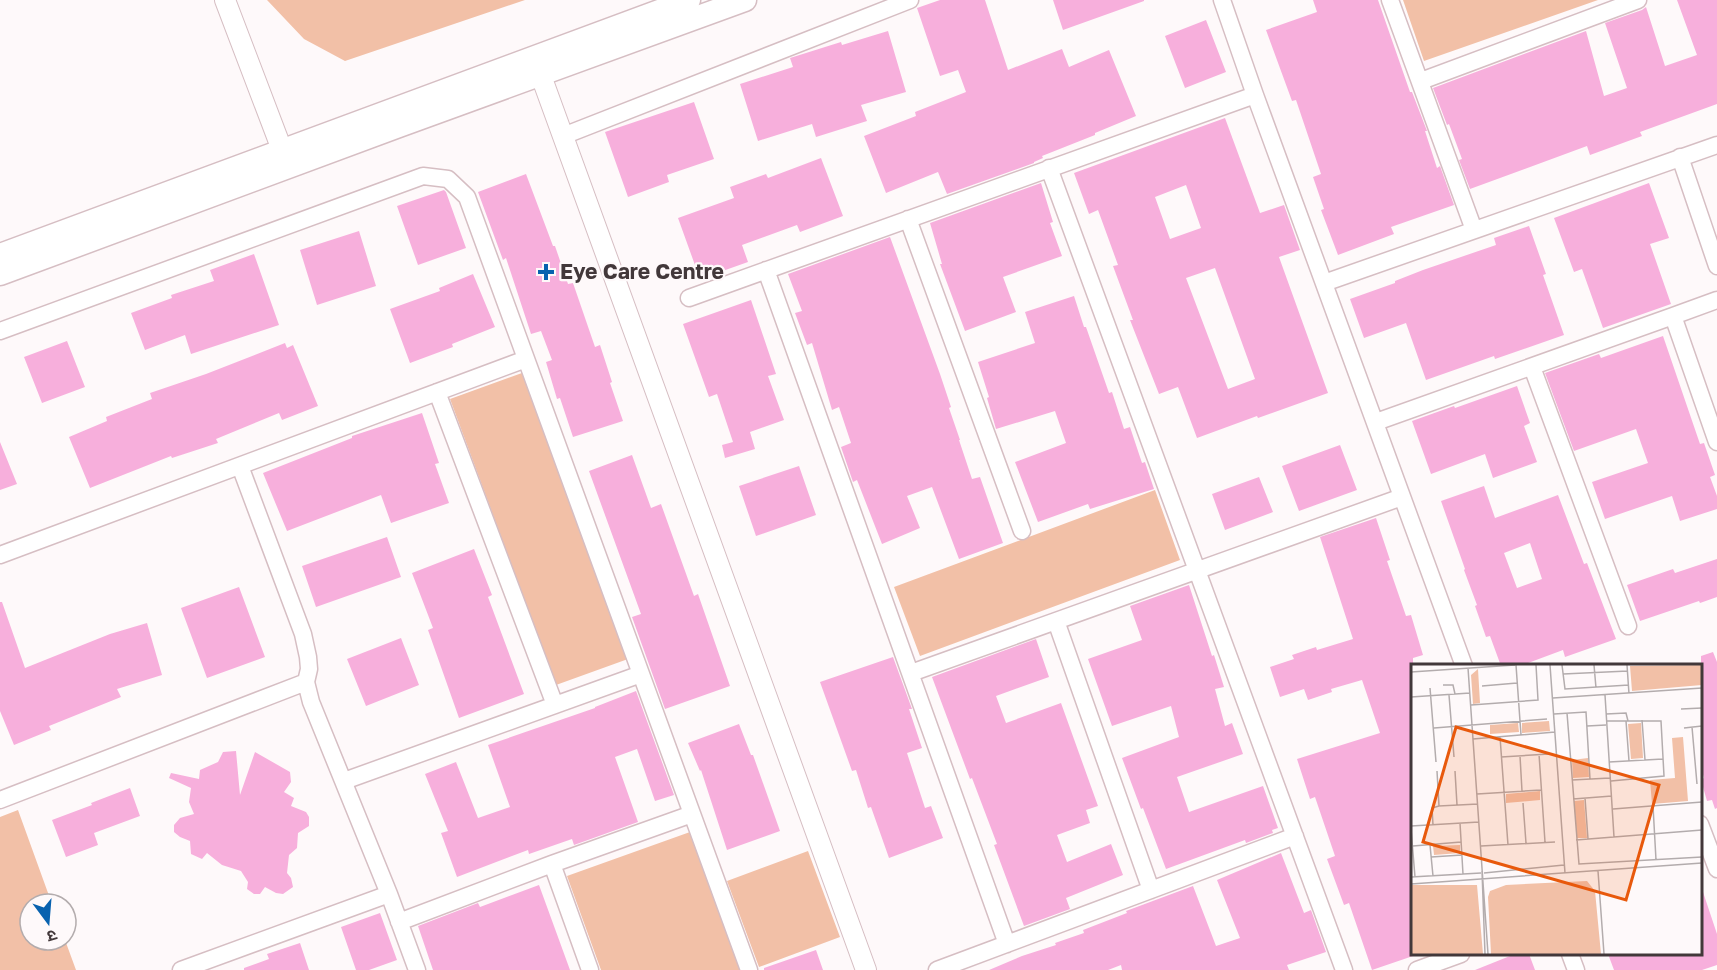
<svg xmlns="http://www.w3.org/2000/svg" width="1717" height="970" font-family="'Golos Text','Noto Sans Devanagari',sans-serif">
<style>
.green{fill:#f2c0a7}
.building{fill:#f7afdc;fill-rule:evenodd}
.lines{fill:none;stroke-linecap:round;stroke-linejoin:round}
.minor-casing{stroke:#d6bec3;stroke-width:19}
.tertiary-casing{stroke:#d6bec3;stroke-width:22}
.secondary-casing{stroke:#d6bec3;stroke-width:25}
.minor{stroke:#fff;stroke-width:16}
.tertiary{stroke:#fff;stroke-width:20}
.secondary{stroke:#fff;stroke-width:22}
.poi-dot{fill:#0862af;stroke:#fef9fa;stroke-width:2}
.labels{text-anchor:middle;stroke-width:4.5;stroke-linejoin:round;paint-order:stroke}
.poi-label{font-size:21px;font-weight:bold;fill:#42383a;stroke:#fef9fa;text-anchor:start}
.inset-road{fill:none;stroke:#b3acad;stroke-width:1.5}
.view{fill:#e8590c;fill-opacity:0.15;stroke:#e8590c;stroke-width:3}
.inset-edge{fill:none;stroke:#42383a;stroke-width:3}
</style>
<rect width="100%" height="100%" fill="#fef9fa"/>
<path class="green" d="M267,0H525L345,61L304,39Z
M1403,0H1598L1424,61Z
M522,373L628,659L556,685L450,399Z
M1155,490L1180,560L920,656L894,587Z
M18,810L52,904H30V940H65L76,970H0V817Z
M690,832L740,970H601L567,876Z
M808,851L840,937L759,967L727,881Z"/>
<path class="building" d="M940,0H985L1008,70L1062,49L1069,67L1109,50L1136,116L1095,133V135L1042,156L1043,158L1034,162V163L947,194L938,172L886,193L864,136L916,116L915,112L966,92L958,70L940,76L917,8Z
M1053,0H1144V1L1063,30Z
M1313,0H1378L1410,92H1412L1427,131H1425L1437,168L1440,166L1454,205L1391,227L1394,234L1338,255L1321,210L1324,209L1313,177L1321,174L1296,100L1292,101L1266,30L1317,12Z
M1677,0H1717V104L1640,132L1642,136L1590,155L1587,146L1470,189L1459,160L1462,159L1449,124L1447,125L1433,88L1586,31L1604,96L1627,88L1605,23L1642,10L1646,7L1665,66L1697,55Z
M1206,20L1226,72L1185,88L1165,36Z
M888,31L906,92L861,105L867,121L816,137L812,124L758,141L740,84L793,67L790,58L841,42L842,45Z
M694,102L714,159L667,175L669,182L628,197L605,132Z
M1225,118L1260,213L1284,205L1300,250L1279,257L1328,393L1258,418L1257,416L1197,438L1178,387L1159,394L1130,320H1133L1113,266L1118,265L1098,210L1089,214L1074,173ZM1186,185L1201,228L1170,239L1155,197ZM1215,268L1255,379L1228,389L1186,278Z
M821,158L843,216L800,232L797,225L742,245L748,262L700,279L678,218L734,198L730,187L766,174L768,178Z
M526,174L553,246H555L568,284L573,283L595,347L600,345L612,382L610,383L623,421L573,437L560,398L557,399L546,362L552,360L541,331L531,334L506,258L503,260L478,192Z
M1041,183L1053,222L1050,223L1062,256L1003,277L1016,312L965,331L940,264H942L930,223Z
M1649,183L1669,238L1650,244L1671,304L1603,328L1582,269L1574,272L1554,218Z
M444,190L446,192L466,248L418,265L397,206Z
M1529,226L1546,274L1543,275L1564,335L1495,359L1494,356L1426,380L1406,323L1364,338L1350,299L1395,283V281L1423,270L1496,245L1494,238Z
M359,231L376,286L317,305L300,250Z
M890,237L940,374L951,407L949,408L960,440H959L972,479L980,477L1003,543L959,559L932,487L907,496L920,528L882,544L857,480L853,482L841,447L851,443L839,407L832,410L812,343L807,345L795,313L802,311L788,274Z
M254,254L279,325L191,354L185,335L145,350L131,313L172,298L171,295L214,281L210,270Z
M473,274L495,327L452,344L453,347L410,363L390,309L440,291L439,288Z
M1074,296L1084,327H1086L1109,393L1112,392L1124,429L1130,427L1142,463L1145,462L1154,489L1090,509L1088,504L1038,522L1015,462L1066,443L1055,411L996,429L987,398L989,397L978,362L1035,343L1025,312Z
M751,300L776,374L768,376L784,420L750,432L755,449L725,458L722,445L733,442L717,394L709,397L683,324Z
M1663,336L1700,444L1704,443L1715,475L1710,477L1717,496V509L1680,521L1672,496L1605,519L1592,482L1648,463L1636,429L1574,451L1545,373L1599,354L1601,358Z
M67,341L85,387L42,403L24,357Z
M285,343L287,348L293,345L318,406L282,420L279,413L216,439L218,443L172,458L171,456L90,488L69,437L107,421L106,417L152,399L150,393L206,374Z
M1517,386L1530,423L1524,426L1537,462L1493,478L1485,454L1431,474L1412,421L1454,406L1455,408Z
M422,413L439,463L435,464L449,503L391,523L381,495L287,531L263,473L352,438V436Z
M0,442L17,484L0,490Z
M1340,445L1357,490L1299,511L1282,466Z
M632,455L651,508L661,504L694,596L698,594L730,686L665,709L632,617L641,614L589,471Z
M799,466L816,515L756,536L739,486Z
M1259,477L1273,512L1225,530L1212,494Z
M1484,486L1495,518L1558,495L1584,564L1587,563L1616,639L1565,657L1563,650L1520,666H1501L1490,636L1486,637L1475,606L1477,605L1464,570L1465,569L1441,501ZM1530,543L1542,579L1517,588L1504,553Z
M1376,518L1390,560L1387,561L1406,616L1411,615L1423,655L1413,658V956L1372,970L1349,903L1344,905L1327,859L1335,856L1315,797L1310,799L1297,759L1380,733L1362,680L1331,689L1332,692L1308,700L1304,689L1280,697L1270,667L1294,659L1292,655L1316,647L1317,650L1353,639L1320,537Z
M387,537L401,577L316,607L302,566Z
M474,549L492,595L488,597L524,694L459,718L428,630L433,628L412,573Z
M1717,559V597L1700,603L1699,601L1640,621L1627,585L1673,569L1675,573Z
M1189,585L1212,656L1214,655L1224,687L1215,689L1225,726L1232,723L1243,754L1177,777L1189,812L1263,786L1278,828L1272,830L1273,833L1246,843L1245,840L1166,869L1143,808L1141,809L1122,758L1179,737L1171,706L1112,726L1088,659L1142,640L1130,606Z
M239,587L265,657L207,678L181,608Z
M0,602H2L25,668L110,634L147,623L162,675L117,689L121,697L49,726L51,730L14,745L0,711Z
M401,638L419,685L366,706L347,659Z
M1036,639L1049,677L996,696L1006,723L1061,703L1098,806L1086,810L1090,823L1057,835L1067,862L1111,844L1123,875L1066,898L1070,909L1024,926L994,845L997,844L972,778L970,779L932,677Z
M1713,652L1717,662V808L1715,809L1712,800L1707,801L1701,780L1704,778L1701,767V656Z
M893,657L912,709H909L922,748L907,753L925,808L931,806L943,838L889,858L871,807L868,808L856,770L852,771L820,682Z
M636,691L674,795L655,801L637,749L615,757L638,822L574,845L572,839L529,854L528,850L457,877L441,833L448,831L425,774L456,762L478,818L510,807L488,745L595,708V707Z
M739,724L751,755H753L780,831L727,850L701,770L700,771L688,743Z
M236,751L240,795L255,752L290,772L291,782L284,792L294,798L291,806L306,812L309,817V826L298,833L297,848L289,855L287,873L291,878L293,887L283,894L276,893L265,887L260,894H254L247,889L248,882L241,871L222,865L207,853L202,859L191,854L190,841L180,837L174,832V825L180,818L194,814L189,802L191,788L169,778L171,773L199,779L200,770L218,762L223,752Z
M130,788L140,816L94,833L98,845L66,857L52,820L92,805L91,803Z
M1281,853L1304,913L1311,910L1326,952L1287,965L1289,970H1122L1121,965L1108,970H989L1022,956L1056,945L1055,943L1084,933L1083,930L1127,913L1126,911L1193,886L1216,946L1240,938L1217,880Z
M539,885L570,970H433L418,926L478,903L480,907Z
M1703,892L1717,934V965L1702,970H1614L1608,954H1701V893Z
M380,913L397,960L369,970H356L341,927Z
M300,943L309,970H244V968L269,959L267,954Z
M816,950L823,970H764V968Z
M1515,954H1529L1535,970H1475Z"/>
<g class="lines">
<defs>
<path id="minor" d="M1222,0L1255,95L1464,666
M1390,0L1474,230
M1421,81L1638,0
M563,136L910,0
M1680,157L1717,266
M1049,168L1344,970
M908,219L1022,531
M766,270L1007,944
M1324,283L1717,145
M689,298L1255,95
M1673,316L1717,300
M0,331L423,176L448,179L467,197L749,970
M1532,367L1628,626
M437,392L555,705
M1376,422L1673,316L1717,442
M240,466L303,634L308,657L309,669L306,682L311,702L389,894L417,970
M0,555L526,359
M1056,621L1151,890
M911,673L1402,497
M344,781L641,674
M0,800L306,682
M1700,824L1717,869
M552,864L590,970
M399,922L552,864L692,814
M1570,954L1576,970
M181,970L389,894
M937,970L1295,836
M1417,970L1461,954"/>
<path id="tertiary" d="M225,0L287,163
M536,62L866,970"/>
<path id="secondary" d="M0,255L689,0
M0,274L399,126L745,0"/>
</defs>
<use href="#minor" class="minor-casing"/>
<use href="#tertiary" class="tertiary-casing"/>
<use href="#secondary" class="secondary-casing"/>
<use href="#minor" class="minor"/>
<use href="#tertiary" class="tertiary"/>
<use href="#secondary" class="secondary"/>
</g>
<path class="poi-dot" d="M543 263h6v6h6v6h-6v6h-6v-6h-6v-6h6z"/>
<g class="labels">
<g class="poi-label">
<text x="560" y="279">Eye Care Centre</text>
</g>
</g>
<g transform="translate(1411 664)">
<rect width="291" height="291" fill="#fef9fa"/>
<path d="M291,1V21L221,27L219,2ZM67,5L69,39L62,40L60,11ZM138,57L139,67L111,69V59ZM107,59L108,68L79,70V61ZM230,59L232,94L220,95L217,60ZM272,73L277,137L241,140L239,116L264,114L261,74ZM177,94L178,113L162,114L161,96ZM129,127V136L95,139V130ZM173,136L176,174H166L163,137ZM49,181V189L23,191L22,182ZM176,217L184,227L190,290H80L77,233L79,227L95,221ZM0,221H66L72,290H0Z" fill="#f2c0a7"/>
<path class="inset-road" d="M105,1L110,71M139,1L154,209M151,1L154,25L218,21M183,1L185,24M216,1L218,30M57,4L77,290M0,8L104,1M152,10L217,7M32,21H42L44,30M71,22L106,19M19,24L25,98M38,31L43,93M194,31L203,173M0,33L59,29M142,34L291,24M60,41L127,36L125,1M270,45L291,44M156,49L168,200L291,193M143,50L175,48L179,115M195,50L215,49L217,57M231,56L234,96M195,57H250L253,112L200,117M215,57L218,97M176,62L195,61M281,63L286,120M23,64L136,55M273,64L291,62M89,73L97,181M62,75L144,68M128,90L134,178M109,92L111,127M90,93L138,90M198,98L252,95M26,107L28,142L67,140M44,107L46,141M161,116L199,114M66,130L130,126M174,134L177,175M162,135L201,132M112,139L115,179M242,142L245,196M202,145L291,138M22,161L21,144L28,142M0,162L68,158M0,165L4,213M165,176L291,166M19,181L22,212M2,182L50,178M70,182L144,178M20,193L51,191M71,207L74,290M187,207L193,290M73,209L153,201M52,210L70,209M0,213L52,210L49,159M0,220L291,199"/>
<path class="view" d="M45,63L248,121L215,236L12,178Z"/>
<rect width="291" height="291" class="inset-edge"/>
</g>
<g transform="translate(48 922) rotate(164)"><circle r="28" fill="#fef9fa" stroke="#b3acad" stroke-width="1.5"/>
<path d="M0-4.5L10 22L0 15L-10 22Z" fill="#0862af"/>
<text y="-9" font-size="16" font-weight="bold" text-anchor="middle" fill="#42383a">उ</text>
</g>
</svg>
